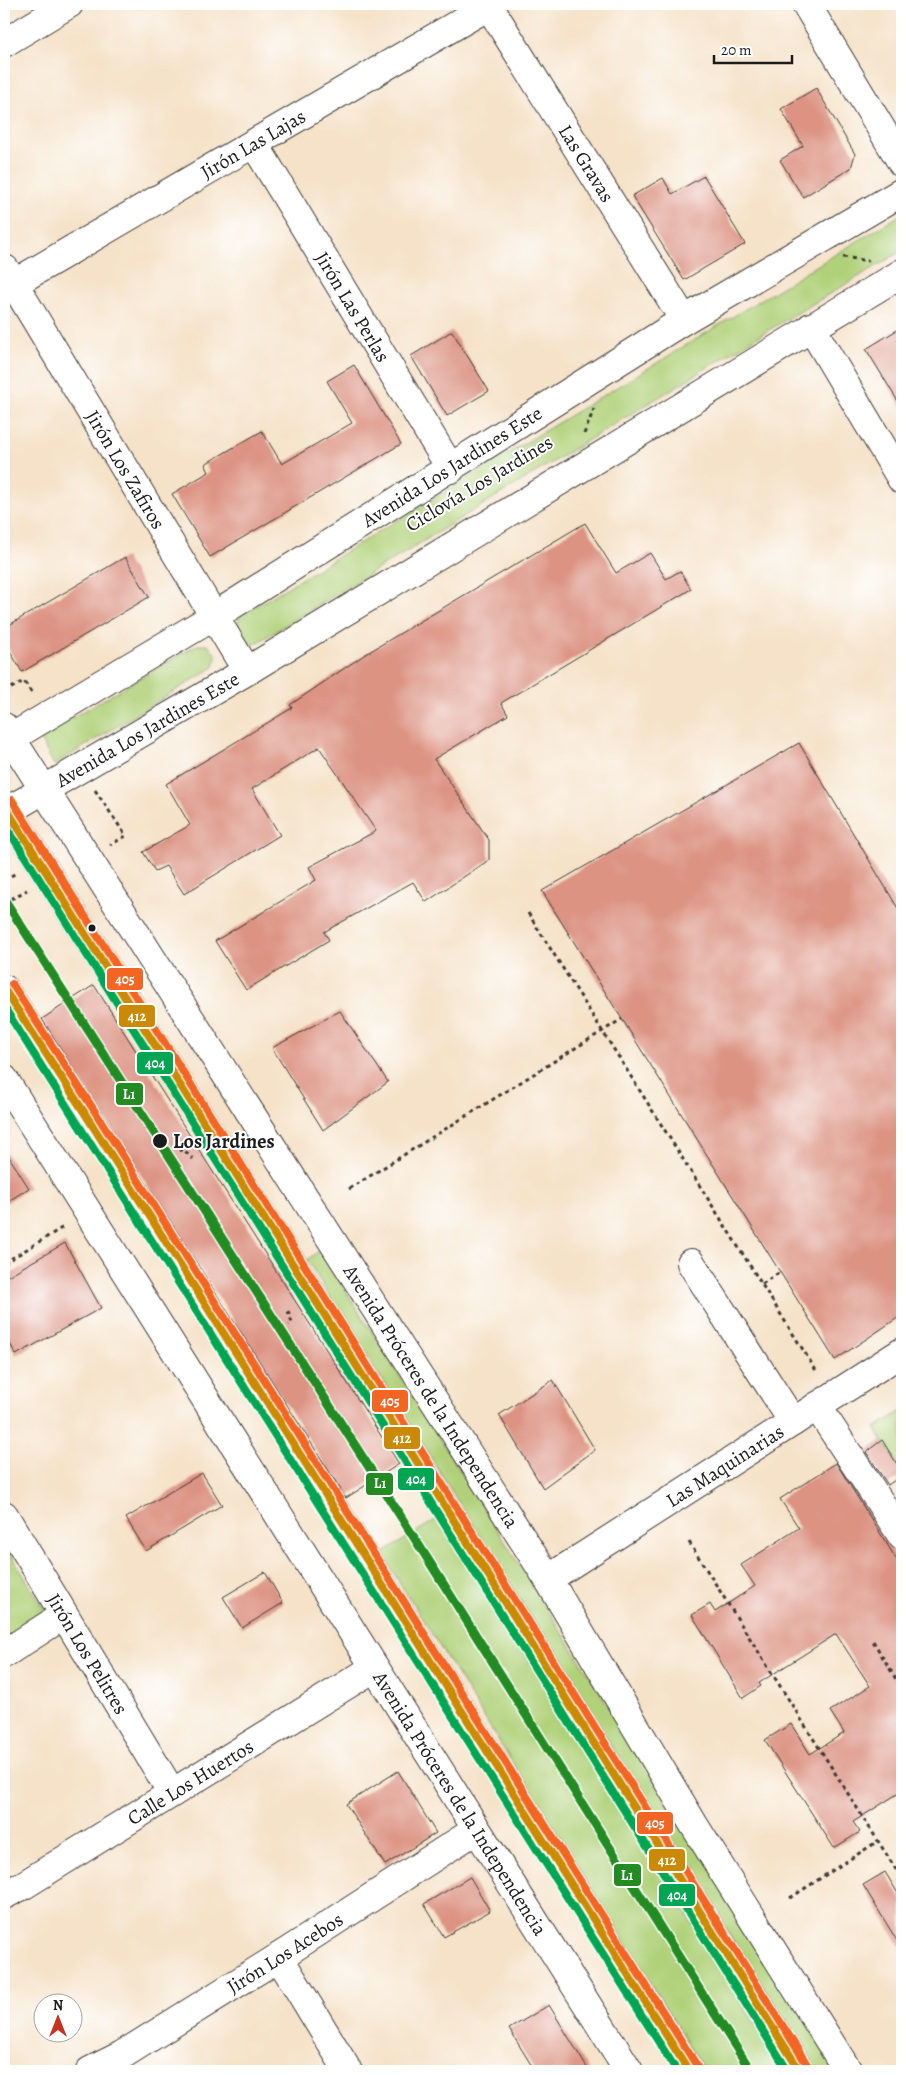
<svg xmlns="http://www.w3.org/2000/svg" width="906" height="2075" font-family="Alegreya,serif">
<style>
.green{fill:#b0d179;stroke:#66764a}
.building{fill:#dc9382}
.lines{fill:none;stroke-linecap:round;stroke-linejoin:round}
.minor-casing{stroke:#3d3a36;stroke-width:30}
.major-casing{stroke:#3d3a36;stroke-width:30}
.path{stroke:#3d3a36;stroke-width:3;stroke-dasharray:4 4;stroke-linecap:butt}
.minor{stroke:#fff;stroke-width:28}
.major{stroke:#fff;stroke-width:28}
.bus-1-casing{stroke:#fff;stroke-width:11}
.bus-2-casing{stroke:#fff;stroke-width:11}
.bus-3-casing{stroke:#fff;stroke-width:11}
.bus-1{stroke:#cb8a06;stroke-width:8}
.bus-2{stroke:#00a651;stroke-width:8}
.bus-3{stroke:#f26522;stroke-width:8}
.metro-1-casing{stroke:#fff;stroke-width:12}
.metro-1{stroke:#228b22;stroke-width:9}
.bus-dot{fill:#1c1c1c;stroke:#fff;stroke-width:2}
.labels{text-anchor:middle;stroke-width:4;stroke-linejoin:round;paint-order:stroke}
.street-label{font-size:20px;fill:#1c1c1c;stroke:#fff}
.stop-label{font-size:20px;font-weight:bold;fill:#1c1c1c;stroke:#fff;text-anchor:start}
.line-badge{stroke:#fff;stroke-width:2}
.badge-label{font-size:14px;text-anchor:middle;font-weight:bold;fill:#fff}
</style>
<rect width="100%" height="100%" fill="#fff"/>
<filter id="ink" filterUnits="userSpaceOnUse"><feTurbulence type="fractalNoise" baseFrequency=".02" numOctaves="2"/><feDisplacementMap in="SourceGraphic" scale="10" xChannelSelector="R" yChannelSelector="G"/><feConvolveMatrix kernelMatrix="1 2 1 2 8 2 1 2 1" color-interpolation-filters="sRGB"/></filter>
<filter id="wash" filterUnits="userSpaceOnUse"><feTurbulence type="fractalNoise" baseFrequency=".0096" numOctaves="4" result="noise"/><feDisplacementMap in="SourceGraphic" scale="20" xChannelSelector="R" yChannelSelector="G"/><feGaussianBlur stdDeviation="1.12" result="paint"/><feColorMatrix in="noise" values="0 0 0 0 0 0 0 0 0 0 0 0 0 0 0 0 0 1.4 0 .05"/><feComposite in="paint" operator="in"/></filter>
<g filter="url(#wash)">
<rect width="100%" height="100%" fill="#f5e2c8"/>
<path class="green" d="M902,214V251L767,331L255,644L247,643L237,625L240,616Z
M197,645H208L216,655L214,667L54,765L39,737Z
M320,1250L840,2071H815L307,1260Z
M902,1411V1471L875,1428Z
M440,1517L784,2071H705L382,1554Z
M4,1543L47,1614L4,1642Z"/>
<g id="blocks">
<path class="building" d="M816,88L855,154L851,168L803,197L780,160L803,146L781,109Z
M704,176L745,244L684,280L632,196L663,178L672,194Z
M902,327V408L866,349Z
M452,331L489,391L447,416L411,356Z
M354,365L401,444L210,557L172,494L209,472L205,464L262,431L282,464L352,423L327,381Z
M585,523L616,573L650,553L666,579L680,571L691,589L501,703L508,715L434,759L489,840V860L426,902L413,882L324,932L329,940L246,990L215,941L316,880L309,867L376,831L319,747L252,789L280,835L184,894L166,866L155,871L143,852L190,825L166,784L292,708L290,705L364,655Z
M125,557L149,597L22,672L4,641V628Z
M799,743L902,915V1315L835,1360L542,891Z
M94,985L399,1464L346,1498L42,1019Z
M340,1011L388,1082L323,1130L272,1048Z
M4,1149L29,1188L4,1204Z
M65,1243L101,1308L16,1355L4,1332V1278Z
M553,1380L595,1450L543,1488L499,1415Z
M882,1440L902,1472V1475L888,1485L866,1452Z
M836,1463L902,1568V1791L853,1822L860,1832L834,1848L765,1740L791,1724L810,1754L844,1733L830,1711L870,1686L836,1634L759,1683L761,1686L743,1698L692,1615L710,1604L715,1612L755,1586L741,1565L799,1528L780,1499Z
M202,1473L222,1505L146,1551L126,1518Z
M265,1572L283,1603L242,1628L223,1597Z
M398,1771L436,1833L385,1865L346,1804Z
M885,1872L902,1900V1949L863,1885Z
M470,1877L490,1911L444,1937L424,1904Z
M549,2005L589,2071H535L509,2029Z"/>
</g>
</g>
<g filter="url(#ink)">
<use href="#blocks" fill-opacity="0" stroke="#3d3a36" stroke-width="1"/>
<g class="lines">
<defs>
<g id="minor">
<path d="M806,4L902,163"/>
<path id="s1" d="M489,6L684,320"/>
<path d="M4,43L69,4"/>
<path id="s2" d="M255,145L451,469"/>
<path id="s3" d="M5,269L247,671"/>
<path id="s4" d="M13,284L492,4"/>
<path d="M811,327L902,480"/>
<path d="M691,1263L793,1422"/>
<path d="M817,1406L902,1536"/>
<path id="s5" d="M4,1515L172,1793"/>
<path id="s6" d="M548,1579L902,1352"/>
<path d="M4,1654L64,1615"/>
<path id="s7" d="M4,1895L24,1885L374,1668"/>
<path d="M279,1957L348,2071"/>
<path id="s8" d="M90,2071L122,2055L279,1957L476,1830"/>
</g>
<g id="major">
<path id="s9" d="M4,727L548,1579L694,1825L848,2071"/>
<path id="s10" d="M4,742L213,617L684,320L902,192"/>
<path d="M4,805L800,2071"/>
<path id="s11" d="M4,813L247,671L902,273"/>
<path d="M4,989L84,1112L689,2071"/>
<path id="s12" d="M4,1079L629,2071"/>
</g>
</defs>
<use href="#minor" class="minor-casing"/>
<use href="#major" class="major-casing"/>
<path class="path" d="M843,257L869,261
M584,434L594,409
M4,692L24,681L33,695
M95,790L126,836L110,845
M4,880L16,873
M4,903L27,890
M528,913L817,1372
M179,1151L183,1149L193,1159
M349,1189L622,1019
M4,1263L65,1226
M762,1284L780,1272
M288,1311L292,1323L289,1325
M689,1542L902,1879
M873,1641L902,1689
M790,1898L878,1841"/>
<use href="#minor" class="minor"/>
<use href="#major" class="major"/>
<defs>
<path id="bus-1" d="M4,805L800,2071
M4,989L84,1112L689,2071"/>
<path id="bus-2" d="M4,823L788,2071
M4,1007L677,2071"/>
<path id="bus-3" d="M12,800L808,2066
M12,984L92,1107L697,2066"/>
</defs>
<use href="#bus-1" class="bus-1-casing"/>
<use href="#bus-2" class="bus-2-casing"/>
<use href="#bus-3" class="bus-3-casing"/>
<use href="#bus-1" class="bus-1"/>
<use href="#bus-2" class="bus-2"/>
<use href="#bus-3" class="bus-3"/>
<defs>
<path id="metro-1" d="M4,899L403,1520L751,2071"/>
</defs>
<use href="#metro-1" class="metro-1-casing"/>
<use href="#metro-1" class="metro-1"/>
</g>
</g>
<g class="bus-dot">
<circle cx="92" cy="928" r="4.5"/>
<circle cx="160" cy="1141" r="8"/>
</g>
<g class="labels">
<g class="street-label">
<text dy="7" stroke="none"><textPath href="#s4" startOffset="278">Jirón Las Lajas</textPath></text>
<text dy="7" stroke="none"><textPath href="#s1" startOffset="185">Las Gravas</textPath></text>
<text dy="7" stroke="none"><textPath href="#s2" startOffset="189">Jirón Las Perlas</textPath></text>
<text dy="7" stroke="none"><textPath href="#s10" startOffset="526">Avenida Los Jardines Este</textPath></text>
<text dy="7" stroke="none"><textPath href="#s3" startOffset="234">Jirón Los Zafiros</textPath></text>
<text transform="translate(479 483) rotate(-31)" y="7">Ciclovía Los Jardines</text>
<text dy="7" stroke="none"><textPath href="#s11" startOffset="166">Avenida Los Jardines Este</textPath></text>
<text dy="7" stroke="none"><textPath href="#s9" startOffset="794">Avenida Próceres de la Independencia</textPath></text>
<text dy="7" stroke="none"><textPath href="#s6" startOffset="210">Las Maquinarias</textPath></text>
<text dy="7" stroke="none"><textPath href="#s5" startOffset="162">Jirón Los Pelitres</textPath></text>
<text dy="7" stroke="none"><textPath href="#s7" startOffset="218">Calle Los Huertos</textPath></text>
<text dy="7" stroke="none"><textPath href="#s12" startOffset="856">Avenida Próceres de la Independencia</textPath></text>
<text dy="7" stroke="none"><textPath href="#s8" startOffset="228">Jirón Los Acebos</textPath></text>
</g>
<g class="stop-label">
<text x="173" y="1148">Los Jardines</text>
</g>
</g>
<g class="line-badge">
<rect x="106" y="967" width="38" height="24" rx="5" fill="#f26522"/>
<rect x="118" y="1004" width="38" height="24" rx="5" fill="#cb8a06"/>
<rect x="136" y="1051" width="38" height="24" rx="5" fill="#00a651"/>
<rect x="115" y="1082" width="29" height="24" rx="5" fill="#228b22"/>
<rect x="371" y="1389" width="38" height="24" rx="5" fill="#f26522"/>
<rect x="383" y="1426" width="38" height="24" rx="5" fill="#cb8a06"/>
<rect x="397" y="1467" width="38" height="24" rx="5" fill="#00a651"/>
<rect x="365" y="1472" width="29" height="24" rx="5" fill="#228b22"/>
<rect x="636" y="1811" width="38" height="24" rx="5" fill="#f26522"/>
<rect x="648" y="1848" width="38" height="24" rx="5" fill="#cb8a06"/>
<rect x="613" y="1863" width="29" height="24" rx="5" fill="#228b22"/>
<rect x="658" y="1883" width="38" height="24" rx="5" fill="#00a651"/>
</g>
<g class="badge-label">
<text x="125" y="984">405</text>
<text x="137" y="1021">412</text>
<text x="155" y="1068">404</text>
<text x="129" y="1099">L1</text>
<text x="390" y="1406">405</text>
<text x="402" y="1443">412</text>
<text x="416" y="1484">404</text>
<text x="380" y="1488">L1</text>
<text x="655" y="1828">405</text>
<text x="667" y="1865">412</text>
<text x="627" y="1880">L1</text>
<text x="677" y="1900">404</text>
</g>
<rect width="906" height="2075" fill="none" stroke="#fff" stroke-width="20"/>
<g transform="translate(58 2018)"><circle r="24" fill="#ffffff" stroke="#a4a4a4"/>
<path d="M0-4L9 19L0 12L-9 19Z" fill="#c8321e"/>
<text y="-8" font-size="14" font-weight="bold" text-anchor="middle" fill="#1c1c1c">N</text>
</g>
<path d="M714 55v8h78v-8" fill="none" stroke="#1c1c1c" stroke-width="2.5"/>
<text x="721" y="55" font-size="15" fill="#1c1c1c" stroke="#ffffff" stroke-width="4" paint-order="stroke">20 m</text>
</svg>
